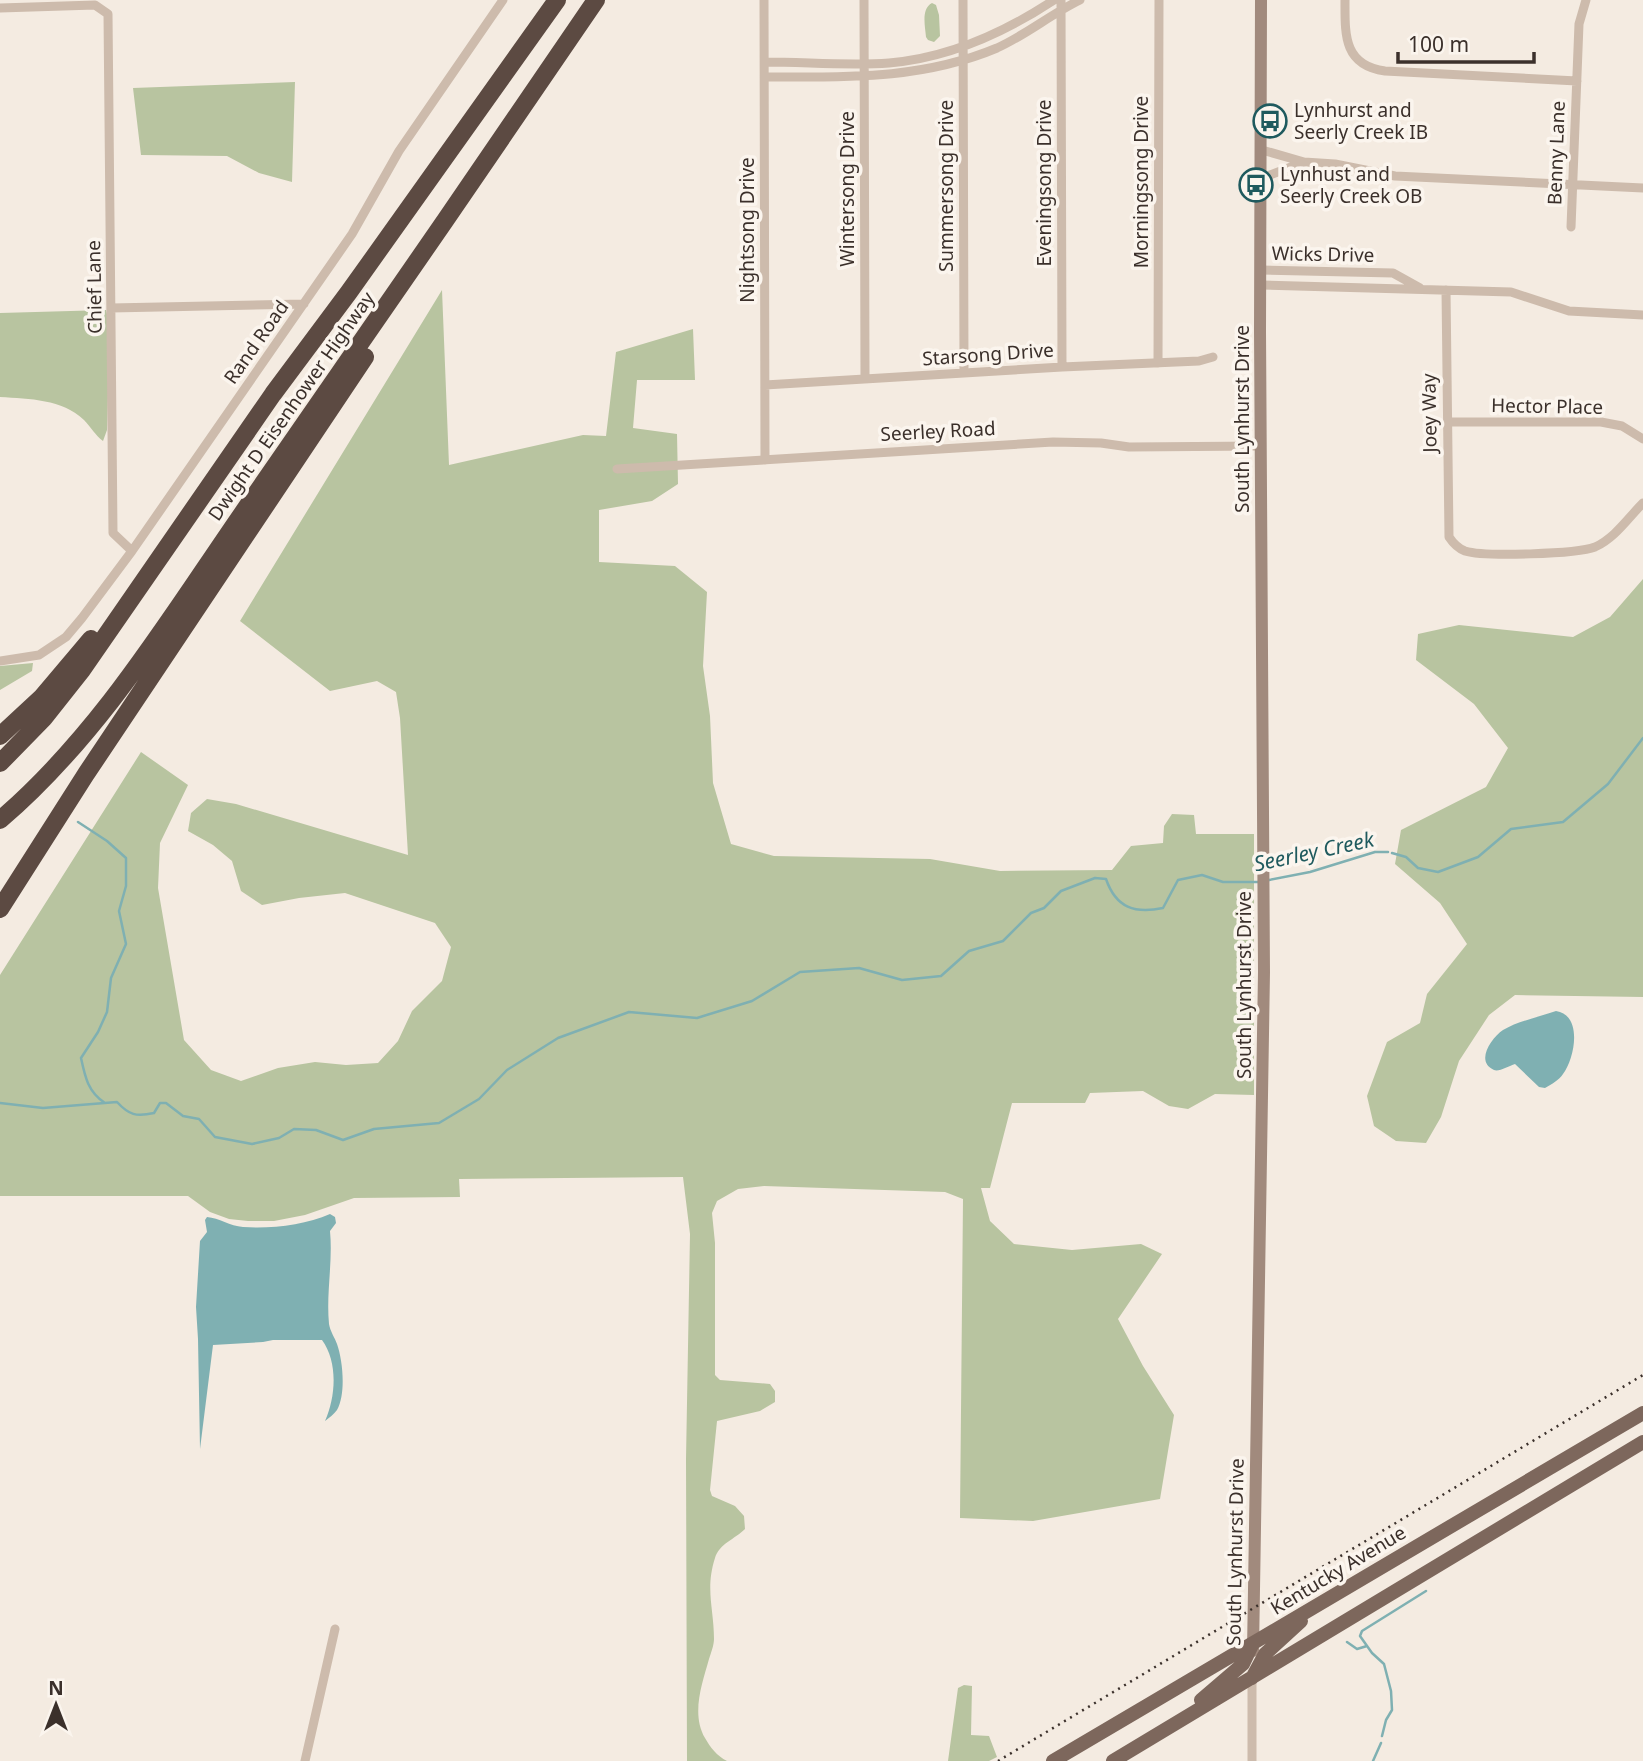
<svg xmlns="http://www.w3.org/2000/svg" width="1643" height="1761" font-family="'Noto Sans',sans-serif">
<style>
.green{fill:#b8c4a0}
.water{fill:#7fb0b2}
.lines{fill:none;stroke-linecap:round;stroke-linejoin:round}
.stream{stroke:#7fb0b2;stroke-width:2.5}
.street{stroke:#cdbbac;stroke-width:9}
.secondary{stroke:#a18a7d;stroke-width:12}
.primary{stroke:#7d675c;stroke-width:14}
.highway{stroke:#5c4a42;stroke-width:18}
.rail{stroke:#3b302b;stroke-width:2.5;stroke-dasharray:2 5;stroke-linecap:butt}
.labels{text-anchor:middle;stroke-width:7;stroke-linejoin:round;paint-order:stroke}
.poi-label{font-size:19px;fill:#3b302b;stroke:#fbf5ee;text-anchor:start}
.street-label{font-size:19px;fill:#3b302b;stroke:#fbf5ee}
.water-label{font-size:21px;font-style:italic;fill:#1f5a5e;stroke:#fbf5ee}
</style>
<rect width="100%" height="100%" fill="#f4ebe1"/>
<path class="green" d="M932,3L936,5L939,15L940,36L934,42L928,40L926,37C925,25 921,9 932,3Z
M295,82L292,182L259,173L227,156L141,155L133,88Z
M442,290L449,465L583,435L606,436L616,352L693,329L695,380H637L633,428L677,434L678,484L652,501L599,510V562L675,566L707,592L703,666L710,716L713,783L731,844L774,856L930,859L1000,871L1112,870L1131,846L1163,843L1164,826L1172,814L1194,815L1196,834H1254V1095L1215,1094L1188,1109L1169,1106L1143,1091L1090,1093L1085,1103H1012L990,1188H981L990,1221L1014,1244L1072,1250L1141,1244L1162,1254L1118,1319L1143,1366L1174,1415L1160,1499L1033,1521L960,1518L963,1199L945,1192L764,1186L738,1189L717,1201L712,1213L715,1243V1375L720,1380L770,1384L775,1391V1402L760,1411L717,1421L710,1490L712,1496L735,1506L744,1516L745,1529C735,1539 719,1544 715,1558C705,1589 714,1609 714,1639C714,1645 711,1653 709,1659C702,1684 691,1714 705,1738C710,1747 717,1756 727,1761H687L686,1459L690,1234L683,1177L459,1179L460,1197L354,1198L305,1215L274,1221H248L229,1219L210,1212L188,1196H0V975L141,752L188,785L160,843L158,888L184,1040L211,1070L241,1081L278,1068L315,1062L346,1065L378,1063L398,1041L412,1011L442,981L451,947L435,923L345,893L299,898L262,905L241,891L232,861L213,845L188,831L191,813L207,799L236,804L408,855L400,718L396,692L377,681L330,691L240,621Z
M106,310L110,326L107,430L103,441C95,435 91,427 84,420C62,399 30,399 0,397V313Z
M1643,579V997L1515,995L1489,1015L1459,1061L1441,1117L1426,1143L1396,1141L1374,1126L1367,1096L1387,1042L1420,1023L1427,994L1467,944L1440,903L1395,864L1401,830L1486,787L1508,748L1474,704L1416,660L1418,634L1459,625L1573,637L1610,617Z
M33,663L32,671L0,690V666Z
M964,1685L972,1686L971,1735L989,1736L997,1757L989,1761H948L958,1688Z"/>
<path class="water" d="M1556,1011C1583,1015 1575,1058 1563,1074C1559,1080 1552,1084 1545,1088L1539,1087L1515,1064C1509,1066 1499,1072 1494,1070C1475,1062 1491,1038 1503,1030C1518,1021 1539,1017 1556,1011Z
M330,1214L335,1217L336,1223L330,1231C333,1262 326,1293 329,1324C330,1331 335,1338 337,1344C343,1361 346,1394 337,1410C334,1414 329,1418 325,1421C336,1396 338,1362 322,1340H273L263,1342L213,1345L200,1449L198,1339L196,1307L200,1241L207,1232L205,1220L207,1217C219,1218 230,1226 243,1227C271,1229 305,1225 330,1214Z"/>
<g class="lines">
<path class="stream" d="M78,822L107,841L126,858V886L119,911L126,944L111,978L107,1012L98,1032L81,1058C85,1077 88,1092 105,1103
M1392,853L1406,857L1418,868L1438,872L1478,857L1511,829L1563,822L1608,784L1643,738
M1269,880L1310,872L1375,852H1388
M0,1103L43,1108L117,1102C129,1115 136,1117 154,1113L160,1103H166L183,1116L199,1119L215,1137L252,1144L279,1138L294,1129L316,1130L343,1140L374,1129L439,1123L479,1099L507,1070L558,1038L629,1012L697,1018L752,1001L800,972L859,968L902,980L941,976L969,951L1003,941L1031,913L1044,908L1061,891L1095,878L1106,879C1116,908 1135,914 1163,908L1178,880L1202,875L1223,882H1259
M1347,1642L1357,1649L1367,1646
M1382,1736L1386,1720L1392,1710L1391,1691L1384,1664L1372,1653L1360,1636L1362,1631L1426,1591
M1373,1761L1381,1743"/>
<path class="street" d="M764,0L765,460
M864,0L865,379
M963,0L964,373
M1061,0L1062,367
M1345,0C1345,34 1343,65 1385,71L1577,81
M0,8L95,5L108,14L113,533L132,551
M765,62C806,62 848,66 889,63C949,58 1004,33 1054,0
M765,77C845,77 921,80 997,48C1026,35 1051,14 1080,0
M1262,150L1304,162L1335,164L1395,176L1643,188
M1262,178L1304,162
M1571,227L1579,24L1586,0
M1261,270L1393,273L1420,288
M1261,285L1511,292L1569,311L1643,315
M1446,290L1449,537C1453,543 1457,548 1465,551C1484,557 1577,554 1595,547C1615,538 1628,518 1643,503
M111,308L304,304
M1158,363L1159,0
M765,385L1062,367L1199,361L1213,357
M1447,422H1601L1622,426L1643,439
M617,469L1053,442L1101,443L1129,447L1261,446
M0,661L39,655L66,637L82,618L132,551L352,234L399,151L503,0
M305,1761L335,1629
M1252,1761V1678"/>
<path class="secondary" d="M1253,1651L1264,972L1260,331L1261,0"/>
<path class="primary" d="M1252,1678L1265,1654L1301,1621
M1201,1700L1243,1664L1253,1643
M1053,1761L1643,1413
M1113,1761L1643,1442"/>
<path class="highway" d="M0,736L42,697L91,639
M0,763L44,718L82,670L273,394L349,292L557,0
M0,820C103,732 174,611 251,501C367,334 482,168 596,0
M0,909L86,774L365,357"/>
<path class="rail" d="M998,1761L1643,1375"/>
</g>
<defs>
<symbol id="bus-ring" viewBox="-11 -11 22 22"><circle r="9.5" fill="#fbf5ee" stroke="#1f5a5e" stroke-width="1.5"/><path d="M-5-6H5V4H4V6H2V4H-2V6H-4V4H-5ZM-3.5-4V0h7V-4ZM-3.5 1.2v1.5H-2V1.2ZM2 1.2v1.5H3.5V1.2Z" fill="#1f5a5e"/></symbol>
</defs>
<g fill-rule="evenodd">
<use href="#bus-ring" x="1251" y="102" width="38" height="38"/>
<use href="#bus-ring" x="1237" y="166" width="38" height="38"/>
</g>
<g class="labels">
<g class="poi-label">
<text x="1294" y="117">Lynhurst and<tspan x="1294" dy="22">Seerly Creek IB</tspan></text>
<text x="1280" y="181">Lynhust and<tspan x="1280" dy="22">Seerly Creek OB</tspan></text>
</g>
<g class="street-label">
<text transform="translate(1556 153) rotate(-88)" y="7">Benny Lane</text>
<text transform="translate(1141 182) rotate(-90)" y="7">Morningsong Drive</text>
<text transform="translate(1044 183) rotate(-90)" y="7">Eveningsong Drive</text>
<text transform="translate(946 186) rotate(-90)" y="7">Summersong Drive</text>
<text transform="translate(847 189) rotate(-90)" y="7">Wintersong Drive</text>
<text transform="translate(747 230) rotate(-90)" y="7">Nightsong Drive</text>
<text transform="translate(1323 254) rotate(1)" y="7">Wicks Drive</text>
<text transform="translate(94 287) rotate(-91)" y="7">Chief Lane</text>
<text transform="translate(256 342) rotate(-55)" y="7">Rand Road</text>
<text transform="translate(988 354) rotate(-4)" y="7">Starsong Drive</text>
<text transform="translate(291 406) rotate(-55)" y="7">Dwight D Eisenhower Highway</text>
<text transform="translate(1547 406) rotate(1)" y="7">Hector Place</text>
<text transform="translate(1429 413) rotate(-91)" y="7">Joey Way</text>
<text transform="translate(1242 419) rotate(-90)" y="7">South Lynhurst Drive</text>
<text transform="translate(938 431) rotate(-3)" y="7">Seerley Road</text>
<text transform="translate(1244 985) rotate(-90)" y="7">South Lynhurst Drive</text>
<text transform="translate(1235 1552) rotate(-89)" y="7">South Lynhurst Drive</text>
<text transform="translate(1338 1570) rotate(-31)" y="7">Kentucky Avenue</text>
</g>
<g class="water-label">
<text transform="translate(1314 852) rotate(-12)" y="7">Seerley Creek</text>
</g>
</g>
<g transform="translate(56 1705)" stroke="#fbf5ee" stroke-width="5" paint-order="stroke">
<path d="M0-5L12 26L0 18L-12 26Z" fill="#3b302b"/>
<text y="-10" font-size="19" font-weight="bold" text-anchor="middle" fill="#3b302b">N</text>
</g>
<path d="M1398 52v10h136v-10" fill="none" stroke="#3b302b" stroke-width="3.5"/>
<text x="1408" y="52" font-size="21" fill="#3b302b" stroke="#fbf5ee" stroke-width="5" paint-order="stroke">100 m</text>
</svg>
